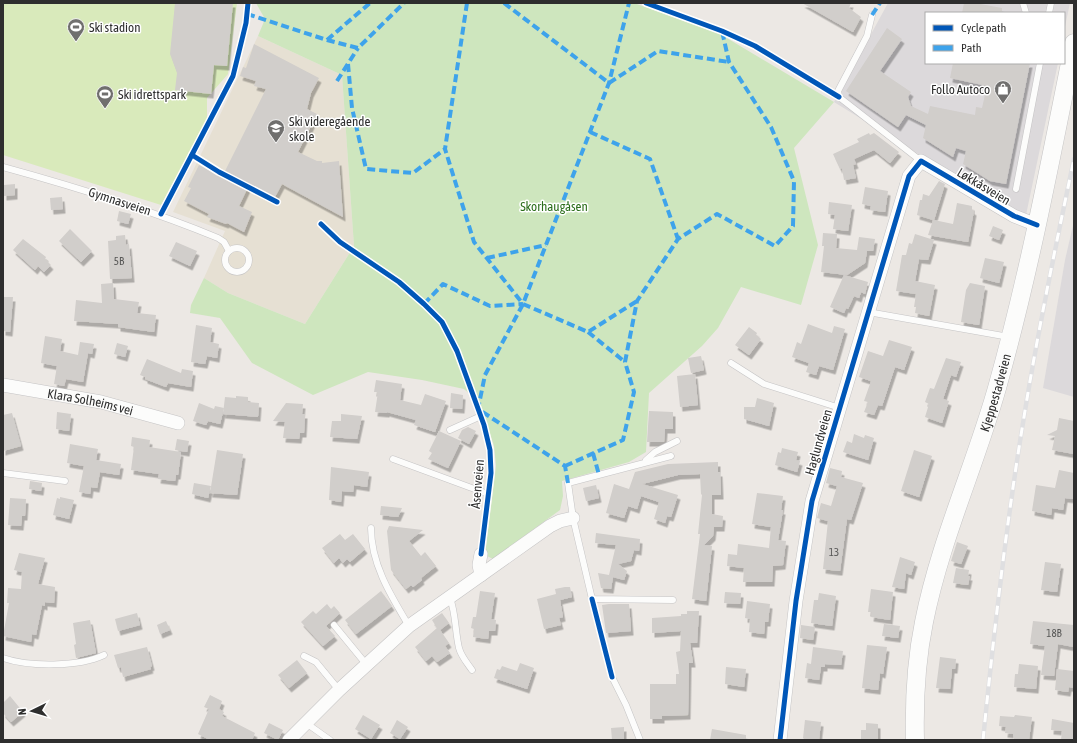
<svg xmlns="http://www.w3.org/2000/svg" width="1077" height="743" viewBox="0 0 1077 743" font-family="'Asap Condensed',sans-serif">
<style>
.industrial{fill:#dcd9db}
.education{fill:#e6e0d3}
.green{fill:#cee6be}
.pitch{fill:#d9eabb}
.building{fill:#d1cecb;filter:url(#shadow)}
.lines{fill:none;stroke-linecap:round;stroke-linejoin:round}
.lane-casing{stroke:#c5c4c5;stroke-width:7}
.street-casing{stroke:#c5c4c5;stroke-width:14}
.secondary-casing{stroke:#c5c4c5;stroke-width:19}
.lane{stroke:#fcfcfb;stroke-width:6}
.street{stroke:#fcfcfb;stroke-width:13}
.secondary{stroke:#fcfcfb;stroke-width:18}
.rail-casing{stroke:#dfdfe1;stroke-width:4.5}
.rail{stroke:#fff;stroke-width:3;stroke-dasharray:9;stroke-linecap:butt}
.quiet{stroke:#3ea3eb;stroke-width:4;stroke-dasharray:8 4;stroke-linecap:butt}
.cycleway-casing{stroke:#fff;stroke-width:8}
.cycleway{stroke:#0057b8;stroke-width:5}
.labels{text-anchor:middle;stroke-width:3;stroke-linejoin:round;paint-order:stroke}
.number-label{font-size:11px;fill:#585857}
.poi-label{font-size:13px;fill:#2e2e2e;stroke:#fff;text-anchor:start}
.street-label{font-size:13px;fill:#2e2e2e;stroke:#fff}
.park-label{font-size:13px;fill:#2c6e1b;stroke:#fff}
</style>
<defs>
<filter id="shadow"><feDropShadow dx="2.5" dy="4.5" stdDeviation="0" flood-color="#0004"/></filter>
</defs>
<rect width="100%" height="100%" fill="#ece8e4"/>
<g class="industrial">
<polygon points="888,3 1070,3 1064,31 1064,13 926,13 926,63 1058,63 1026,215 920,155 834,102"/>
<polygon points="1074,221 1074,397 1043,388 1065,260"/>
</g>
<polygon class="education" points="258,36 342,75 354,246 305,324 228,293 204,278 225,231 173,212"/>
<polygon class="green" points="256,3 634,3 720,34 834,102 794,148 818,245 801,305 741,287 718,328 702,346 649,393 646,452 629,462 562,481 563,496 560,510 493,559 485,555 496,466 494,446 480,403 464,389 422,380 368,372 313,395 252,363 220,318 190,313 191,305 204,278 228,293 305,324 354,246 342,75 258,36 265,19"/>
<polygon class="pitch" points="3,3 237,3 228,74 207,98 207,119 161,205 3,155"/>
<g class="building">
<polygon points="175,3 233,3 227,66 214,65 211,94 175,90 177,73 170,54"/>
<polygon points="802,3 851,3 849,8 861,17 853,32"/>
<polygon points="964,3 975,3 1002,8 1002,13 962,13"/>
<polygon points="887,28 902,39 880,71 911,92 908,97 911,106 928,114 930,106 975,115 976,107 982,108 987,86 950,78 953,63 1030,63 1006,184 990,181 963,164 966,151 956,148 953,157 923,138 926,125 906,115 898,127 846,91"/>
<polygon points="254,44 319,78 311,93 307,109 317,114 298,152 317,161 322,161 322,163 339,161 343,217 282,184 275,197 249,185 239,206 252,212 244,232 227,223 226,224 207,217 209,214 184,201 191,188 188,187 199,165 222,177 266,89 254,86 256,81 240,76 243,67 246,68"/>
<polygon points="869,133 870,135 874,133 899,152 890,163 874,150 854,159 856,164 853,165 856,178 844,180 842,168 840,169 833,154 859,142 857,139"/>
<polygon points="939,181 945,184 934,220 953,224 957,203 972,206 972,210 974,211 968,242 928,235 933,220 917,215 920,200 922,200 923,194 929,196"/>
<polygon points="15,184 15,195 4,196 4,185"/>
<polygon points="865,187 888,191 885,212 870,210 871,206 862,204"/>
<polygon points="62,197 63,209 51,210 50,198"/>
<polygon points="829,202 852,205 848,231 833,229 835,215 828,214"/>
<polygon points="119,211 131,214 128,224 117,221"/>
<polygon points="993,226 1003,230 999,240 989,236"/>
<polygon points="70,229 92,251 81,262 59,241"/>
<polygon points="823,233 837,234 836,248 857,250 859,237 875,239 873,251 867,251 865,263 847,275 821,272 824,246 822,246"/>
<polygon points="915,234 934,240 928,260 919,259 915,281 935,285 929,316 915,313 916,307 914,307 916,294 896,291 902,255 906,255 909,243 912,244"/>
<polygon points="125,235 126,245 129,244 132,278 110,279 108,241 116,240 116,236"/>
<polygon points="23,239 46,257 45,259 51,265 44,272 38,266 35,270 13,250"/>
<polygon points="176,242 197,251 190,266 169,256"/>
<polygon points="985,258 1004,262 999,283 980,278"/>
<polygon points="844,275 868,282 865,294 861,292 859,298 854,296 848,309 846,308 844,313 830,307"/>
<polygon points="113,283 114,299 139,302 137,313 156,315 154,332 118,327 118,324 74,321 76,300 102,303 101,284"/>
<polygon points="970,283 985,286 979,325 961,322 966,290"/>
<polygon points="3,297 13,297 10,332 3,331"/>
<polygon points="808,324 832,333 834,326 845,329 833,370 819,366 816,375 806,372 809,363 792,357 797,342 801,344"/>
<polygon points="196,325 212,328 210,342 219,344 217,358 207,356 205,364 191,362"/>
<polygon points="749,327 757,333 756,335 761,339 749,355 735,345"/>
<polygon points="45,336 62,339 60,351 78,355 80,342 94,344 92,354 88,353 83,382 66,379 64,386 54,384 57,366 41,363"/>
<polygon points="889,340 912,347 904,370 895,367 882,406 878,405 874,415 864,412 868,402 864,401 871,381 859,377 868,351 883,356"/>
<polygon points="117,343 128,346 125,357 114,354"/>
<polygon points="701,356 704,370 691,373 688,358"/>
<polygon points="946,358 961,362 956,377 951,375 943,399 949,401 942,423 925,417 929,404 925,402 930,388 934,389"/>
<polygon points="147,359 181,373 182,369 193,371 191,387 168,383 166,387 145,379 145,377 140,375"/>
<polygon points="695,374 698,405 680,407 677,376"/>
<polygon points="376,380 402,384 400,400 421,405 425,394 446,401 435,432 414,425 416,420 387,412 387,413 375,412 378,392 374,392"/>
<polygon points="451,393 463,395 462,409 450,408"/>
<polygon points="236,396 248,397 248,402 259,403 258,417 223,414 225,397 236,398"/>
<polygon points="757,398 774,403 769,426 744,419 744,407 755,407"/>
<polygon points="199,403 214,409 215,406 224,408 220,424 208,421 206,425 193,421"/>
<polygon points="286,403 303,404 302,414 305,414 304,433 300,433 299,439 283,438 285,422 273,421"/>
<polygon points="649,411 673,412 673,429 665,429 664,442 647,442"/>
<polygon points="57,412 71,414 69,431 56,429"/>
<polygon points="12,413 21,446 3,451 3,415"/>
<polygon points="341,414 362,416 357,439 330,437 332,421 341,421"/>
<polygon points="1059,418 1074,421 1074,454 1052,450 1055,436 1047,435 1057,430"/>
<polygon points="468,427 476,431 469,444 458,438 462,430"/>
<polygon points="439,431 461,441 448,468 428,459 432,453 429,451"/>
<polygon points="854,434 864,438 865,435 874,438 868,460 843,452 847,441 852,443"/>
<polygon points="132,437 150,440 149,447 181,452 178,475 176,475 175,481 158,479 159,474 131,470 134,447 131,446"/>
<polygon points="177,439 189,441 187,452 175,450"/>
<polygon points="70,444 98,449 96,460 121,464 119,475 100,472 97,488 91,487 90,494 79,492 84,466 67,463"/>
<polygon points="782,448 798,452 796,460 800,461 797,472 775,465 778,452 781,453"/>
<polygon points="217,450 243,454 237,495 210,493"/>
<polygon points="914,450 932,456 919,497 901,491"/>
<polygon points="718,462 718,472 720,472 721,495 712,495 712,514 723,516 722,527 714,527 713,536 704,545 712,546 706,601 692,599 700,534 698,534 702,495 701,494 700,474 678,475 642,484 678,495 671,517 667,516 665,523 654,519 659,502 641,496 637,509 628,506 624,518 606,513 614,484 629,489 635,472 668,464"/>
<polygon points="331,467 369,472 367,487 354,485 353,492 342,491 341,502 329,500"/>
<polygon points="830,468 842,471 841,477 863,483 851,520 847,519 840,571 838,571 823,569 828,521 817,518 821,503 831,506 837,486 826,483"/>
<polygon points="1059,470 1074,473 1074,499 1065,498 1063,510 1052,508 1051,515 1032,511 1036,485 1055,488"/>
<polygon points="30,481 42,483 41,491 29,489"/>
<polygon points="194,483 211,486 208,498 192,494"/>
<polygon points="596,485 599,498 586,501 583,488"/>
<polygon points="757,493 783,496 781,510 783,510 778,540 786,541 783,565 773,566 772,582 743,582 744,568 727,566 728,554 737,555 738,544 769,548 771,527 752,524"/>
<polygon points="60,497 74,500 69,519 53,515 57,498 60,499"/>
<polygon points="10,498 26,499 25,516 22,516 21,526 8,525"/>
<polygon points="381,506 402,508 398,517 380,515"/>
<polygon points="389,526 423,530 409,541 421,556 425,552 436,566 421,578 422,580 413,587 411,585 406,589 391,570 387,531"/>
<polygon points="596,533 640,539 639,551 634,550 631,561 618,564 627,571 624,580 613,577 611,589 601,588 598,573 609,575 616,545 595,543"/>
<polygon points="340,534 345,540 353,534 365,549 350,562 347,559 343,563 339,558 334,563 322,548"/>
<polygon points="957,542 968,546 961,564 951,561"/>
<polygon points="19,553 45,558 38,584 55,587 54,603 45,602 45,606 42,605 36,635 32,634 31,642 3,636 9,603 7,603 8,588 21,589 22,572 14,570"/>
<polygon points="900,557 915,562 911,575 906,573 904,589 892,587"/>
<polygon points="1045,562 1061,564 1057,592 1041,590"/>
<polygon points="956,568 969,570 968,576 970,576 968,585 953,583"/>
<polygon points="565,587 570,587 572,597 560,600 563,617 559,618 561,625 544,629 537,599 556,594 555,589"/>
<polygon points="871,589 893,592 890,620 871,617 872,612 868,612"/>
<polygon points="381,591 392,606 356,634 345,620"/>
<polygon points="480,591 495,593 491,619 496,620 495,631 489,631 488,639 473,637 474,629 471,628 473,617 476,617"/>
<polygon points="725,592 741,593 740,604 724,603"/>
<polygon points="819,593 836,596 832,626 811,623 814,600 818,600"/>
<polygon points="747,601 770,604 768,622 765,622 764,634 749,632 750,619 745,618"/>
<polygon points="327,604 331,609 334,606 340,613 326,626 335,636 323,646 301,622 313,611 316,614"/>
<polygon points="609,604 629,604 631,631 606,633 602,605"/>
<polygon points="687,611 699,611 697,643 690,643 693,663 689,663 688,715 662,716 662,719 650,719 650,684 676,684 676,674 679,674 676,652 680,651 681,631 652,633 652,618 681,616 681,614 687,614"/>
<polygon points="137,613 140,625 118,631 115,619"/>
<polygon points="442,613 449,623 440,630 449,643 445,646 450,653 437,662 432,656 426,661 415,647 437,628 432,620"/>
<polygon points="90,620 96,653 76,658 74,645 76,644 73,623"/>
<polygon points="166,621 170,630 160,634 157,625"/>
<polygon points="1033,621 1074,625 1074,647 1058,644 1054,676 1041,675 1045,646 1030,644"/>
<polygon points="884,624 900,626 898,638 882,636"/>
<polygon points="801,625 815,627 813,640 800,638"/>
<polygon points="867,645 887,647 883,674 880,673 878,690 862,688"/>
<polygon points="147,647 152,666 150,667 151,669 123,677 121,667 118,668 114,655"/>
<polygon points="813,647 843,651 841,665 825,664 825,667 821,667 819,680 805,678 807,663 811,664"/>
<polygon points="940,657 956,659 955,669 952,669 950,689 936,688"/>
<polygon points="297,660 307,673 289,688 278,675"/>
<polygon points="520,663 534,668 527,689 494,678 497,669 500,670 502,666 517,671"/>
<polygon points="1019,664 1038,666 1036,689 1014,687 1015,674 1018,674"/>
<polygon points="726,667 746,669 744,687 725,684"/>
<polygon points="1057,669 1074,671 1074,688 1069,687 1068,692 1055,690"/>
<polygon points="210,695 222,701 219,709 224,712 222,716 255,733 252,740 210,740 198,734 209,709 204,707"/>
<polygon points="10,696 23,712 11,722 3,713 3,703"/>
<polygon points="363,715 380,725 371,739 355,729"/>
<polygon points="1015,715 1032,717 1029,740 1014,740 1013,734 1005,733 1006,727 999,726 1000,716 1014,717"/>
<polygon points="1052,719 1074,723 1074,740 1061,740 1062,731 1051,730"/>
<polygon points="397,720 408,727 400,739 390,733"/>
<polygon points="805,720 821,722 819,740 805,740 803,738"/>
<polygon points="269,723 283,730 278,740 264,733"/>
<polygon points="866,723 878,724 878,740 861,740 861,730 866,730"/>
<polygon points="624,727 624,740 612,740 611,728"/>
<polygon points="712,729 746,735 746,740 710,740"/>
</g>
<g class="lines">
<g class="lane-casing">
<g id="lane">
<polyline points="1023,3 1026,13"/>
<polyline points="1049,13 1051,3"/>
<polyline points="872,15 867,36 838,91 839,97 921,161"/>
<path d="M3,167C76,187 148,209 218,238L224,242L229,251"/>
<polyline points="1016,189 1040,63"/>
<circle cx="237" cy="260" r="12"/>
<polyline points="868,312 1009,337"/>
<polyline points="731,363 764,384 840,408"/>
<polyline points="450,430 481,416"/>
<polyline points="671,456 568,483 573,518 592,599 673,600"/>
<polyline points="393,459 488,494"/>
<polyline points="646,460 655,452 677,441"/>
<polyline points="3,473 65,481"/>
<path d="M371,528C371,564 391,596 409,626"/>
<path d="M450,598C456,614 455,631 459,648C461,656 467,663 472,670"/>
<polyline points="334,625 366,664"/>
<polyline points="304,656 316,662 339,690"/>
<path d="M3,658C29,667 79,667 104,655"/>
<polyline points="612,677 626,705 640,740"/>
<polyline points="306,723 330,740"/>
</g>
</g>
<g class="street-casing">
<g id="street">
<path id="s1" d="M3,385L101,402L178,423"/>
<polyline points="481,554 479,565 481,575"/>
<polyline points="289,740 339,690 409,626 550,526 560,521 573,518"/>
<polyline points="780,740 796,601 812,501 909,176 921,161 1014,216 1037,225"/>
</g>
</g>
<g class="secondary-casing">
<g id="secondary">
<path id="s2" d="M915,740C914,700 916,661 924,622C940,541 975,466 997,388C1029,274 1051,158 1074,43"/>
</g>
</g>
<use href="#lane" class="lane"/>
<use href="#street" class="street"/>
<use href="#secondary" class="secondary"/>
<g class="rail-casing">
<path id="rail" d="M983,740C994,632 1006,524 1024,417C1038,330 1056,244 1074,159"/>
</g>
<use href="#rail" class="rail"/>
<g class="quiet">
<polyline points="467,3 445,149 474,242 523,304 588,332 637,301"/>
<polyline points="504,3 609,83 658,51 729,62"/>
<polyline points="247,14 327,40 358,48 404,3"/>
<polyline points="872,15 880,3"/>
<polyline points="327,40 370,3"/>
<polyline points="348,64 352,108 366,169 413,173 445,149"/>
<polyline points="337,81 358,48"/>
<polyline points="590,132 650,159 678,239"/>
<polyline points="487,258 546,245"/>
<polyline points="424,304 443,284 490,306 523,304"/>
<polyline points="588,332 625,362"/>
<polyline points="593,453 599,475"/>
<polyline points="565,466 623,440 634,392 625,362 637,301 678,239 717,214 775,246 793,226 794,181 771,127 729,62 722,31"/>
<polyline points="568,483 565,466 478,409 485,375 523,304 609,83 629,3"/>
</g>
<g class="cycleway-casing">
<g id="cycleway">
<polyline points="646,3 722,31 755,46 839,97"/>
<polyline points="192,155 219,172 277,202"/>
<polyline points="161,214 233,76 246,23 248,3"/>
<polyline points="321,224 340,242 399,282 424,304 442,322 457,351 484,425 490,450 491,473 481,554"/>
<polyline points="592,599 612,677"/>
<polyline points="780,740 796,601 812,501 909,176 921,161 1014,216 1037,225"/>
</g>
</g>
<use href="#cycleway" class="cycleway"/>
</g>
<defs>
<g id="stadium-pin" transform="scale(0.9)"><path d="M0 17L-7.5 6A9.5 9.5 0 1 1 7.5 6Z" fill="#706f6e" stroke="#fff"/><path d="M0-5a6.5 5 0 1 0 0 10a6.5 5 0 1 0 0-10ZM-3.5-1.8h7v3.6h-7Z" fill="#fff"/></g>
<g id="shop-pin" transform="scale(0.9)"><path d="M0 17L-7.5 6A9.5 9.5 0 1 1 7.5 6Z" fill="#706f6e" stroke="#fff"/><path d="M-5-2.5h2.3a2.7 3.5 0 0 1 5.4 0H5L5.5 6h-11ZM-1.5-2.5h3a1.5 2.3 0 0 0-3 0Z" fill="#fff"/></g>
<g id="school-pin" transform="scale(0.9)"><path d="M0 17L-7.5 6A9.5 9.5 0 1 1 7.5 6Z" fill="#706f6e" stroke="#fff"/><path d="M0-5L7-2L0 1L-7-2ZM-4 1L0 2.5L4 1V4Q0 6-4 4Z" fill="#fff"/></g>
</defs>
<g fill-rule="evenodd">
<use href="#stadium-pin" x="76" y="27"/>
<use href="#shop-pin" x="1003" y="89"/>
<use href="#stadium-pin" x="105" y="94"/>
<use href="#school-pin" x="276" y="128"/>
</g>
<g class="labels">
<g class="number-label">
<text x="119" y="265">5B</text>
<text x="834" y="556">13</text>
<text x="1054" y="637">18B</text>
</g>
<g class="poi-label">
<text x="89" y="32">Ski stadion</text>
<text x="990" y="94" text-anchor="end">Follo Autoco</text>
<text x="118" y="99">Ski idrettspark</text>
<text x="289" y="126">Ski videregående<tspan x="289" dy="15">skole</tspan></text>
</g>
<g class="street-label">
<text transform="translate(984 186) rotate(31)" y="5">Løkkåsveien</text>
<text transform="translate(120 201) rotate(18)" y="5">Gymnasveien</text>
<text dy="5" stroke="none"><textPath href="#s2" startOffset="359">Kjeppestadveien</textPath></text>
<text dy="5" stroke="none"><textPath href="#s1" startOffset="89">Klara Solheims vei</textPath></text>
<text transform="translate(818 442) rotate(-74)" y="5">Haglundveien</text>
<text transform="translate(477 484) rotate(-85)" y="5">Åsenveien</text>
</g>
<g class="park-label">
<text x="554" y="211">Skorhaugåsen</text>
</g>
</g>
<rect width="1077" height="743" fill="none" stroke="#2e2e2e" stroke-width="8"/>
<rect x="925" y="12" width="140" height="52" fill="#ffffff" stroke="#ababab"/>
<rect x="933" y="25" width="20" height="6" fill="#0057b8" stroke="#ababab"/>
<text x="961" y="32" font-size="12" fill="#2e2e2e">Cycle path</text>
<rect x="933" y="45" width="20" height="6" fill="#3ea3eb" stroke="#ababab"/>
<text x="961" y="52" font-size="12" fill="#2e2e2e">Path</text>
<g transform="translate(32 711) rotate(265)" stroke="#ffffff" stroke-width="3" paint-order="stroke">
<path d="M0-3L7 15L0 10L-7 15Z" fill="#2e2e2e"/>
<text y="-6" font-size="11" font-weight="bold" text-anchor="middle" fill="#2e2e2e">N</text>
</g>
</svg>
